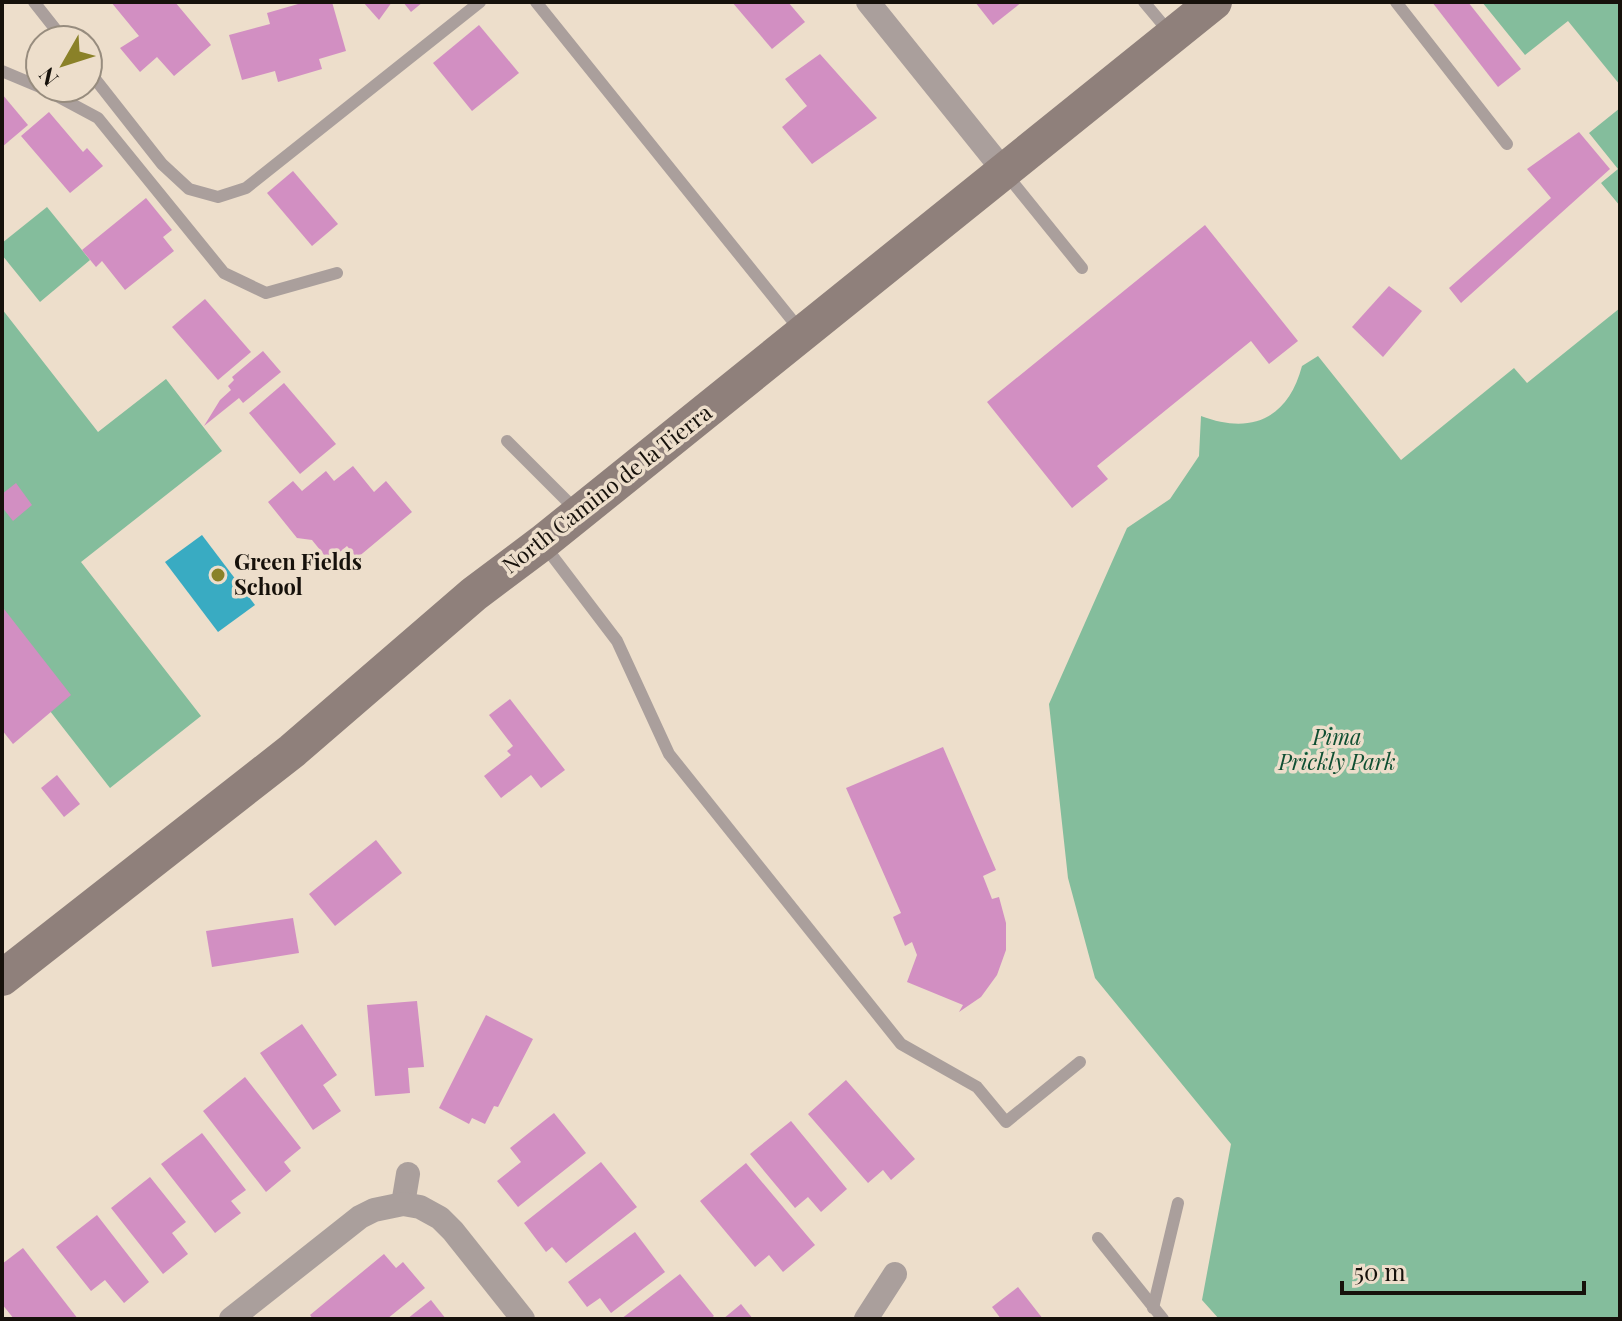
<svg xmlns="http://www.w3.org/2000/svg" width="1622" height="1321" viewBox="0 0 1622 1321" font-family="'Playfair Display',serif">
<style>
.green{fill:#84bd9c}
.water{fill:#39abc2}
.building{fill:#d28fc2}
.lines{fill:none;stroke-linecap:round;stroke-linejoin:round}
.lane{stroke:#aa9f9c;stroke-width:12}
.street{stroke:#aa9f9c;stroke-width:24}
.secondary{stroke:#8f807b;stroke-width:36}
.poi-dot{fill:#8a8128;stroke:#eddecb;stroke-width:3}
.labels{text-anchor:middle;stroke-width:7;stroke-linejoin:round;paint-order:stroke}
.street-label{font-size:22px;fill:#16110b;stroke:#eddecb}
.poi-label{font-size:22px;font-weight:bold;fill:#16110b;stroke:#eddecb;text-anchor:start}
.park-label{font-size:22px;font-style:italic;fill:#0f4f32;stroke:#eddecb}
</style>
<rect width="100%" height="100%" fill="#eddecb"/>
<g class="green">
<polygon points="1482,2 1620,2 1620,85 1568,21 1525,55"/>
<polygon points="1620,108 1620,206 1601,183 1618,169 1589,133"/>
<polygon points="47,207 90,260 40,302 2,255 2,243"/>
<path d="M1620,308V1319H1219L1202,1300L1231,1144L1095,978L1068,878L1049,704L1127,528L1170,499L1199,456L1201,416C1251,435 1288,419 1302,366L1318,356L1401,460L1514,368L1527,383Z"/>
<polygon points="2,309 98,432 166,379 222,451 81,562 201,716 110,788 50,711 2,611"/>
</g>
<polygon class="water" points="202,535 255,605 218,632 165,562"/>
<g class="building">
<polygon points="111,2 175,2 211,45 174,76 157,57 140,72 120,48 139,36"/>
<polygon points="305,2 332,2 346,51 319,59 322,69 278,82 275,71 242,80 229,35 270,24 267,13"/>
<polygon points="363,2 392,2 379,20"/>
<polygon points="403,2 423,2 411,12"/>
<polygon points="732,2 788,2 805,22 772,49"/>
<polygon points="975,2 1022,2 993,25"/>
<polygon points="1432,2 1468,2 1521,69 1498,87"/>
<polygon points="479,25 519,73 472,111 433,63"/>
<polygon points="820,54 877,118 812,164 782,127 807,106 785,79"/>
<polygon points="2,94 28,125 2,147"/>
<polygon points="49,112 83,152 87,148 103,166 70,193 21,136"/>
<polygon points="1579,132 1610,169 1461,303 1449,288 1551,198 1527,169"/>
<polygon points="293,171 338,224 312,246 267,193"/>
<polygon points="146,198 172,230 163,237 174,251 125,290 102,261 96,267 82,250"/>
<polygon points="1205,225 1298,341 1269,364 1251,341 1097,466 1108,479 1072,508 987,402"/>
<polygon points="1389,286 1422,311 1383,357 1352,327"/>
<polygon points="205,299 251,352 218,380 172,327"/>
<polygon points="263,351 281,372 243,403 239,398 204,426 220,400 231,390 228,386 234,380 232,377"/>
<polygon points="284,383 336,444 300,474 249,413"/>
<polygon points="353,466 374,492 386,481 412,512 357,558 347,546 329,561 312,540 297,538 268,502 293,481 302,491 326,471 334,481"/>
<polygon points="16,483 32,505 13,521 2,507 2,494"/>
<polygon points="4,609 71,695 13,744 2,730 2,611"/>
<polygon points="510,699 565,770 541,788 531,775 501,798 484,776 511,755 507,751 513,746 489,715"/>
<polygon points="943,747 996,870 983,876 992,899 999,897 1006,923 1006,950 997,975 981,997 959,1012 963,1005 907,982 917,955 912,942 905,946 893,917 901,913 846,788"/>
<polygon points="57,775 80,804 64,817 41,788"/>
<polygon points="376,840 402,873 335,926 309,894"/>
<polygon points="293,918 299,953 212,967 206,931"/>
<polygon points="417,1001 424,1067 408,1068 410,1093 375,1096 367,1005"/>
<polygon points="486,1015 533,1039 498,1107 494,1106 485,1124 472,1118 469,1124 439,1108"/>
<polygon points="302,1024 337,1075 323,1085 341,1111 313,1130 260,1053"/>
<polygon points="245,1077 301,1148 284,1162 291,1171 266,1192 203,1111"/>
<polygon points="846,1080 915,1159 891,1180 883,1170 868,1183 808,1114"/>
<polygon points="554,1113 586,1153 518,1207 497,1181 521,1162 510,1148"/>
<polygon points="791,1121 847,1189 821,1212 808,1197 795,1208 750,1154"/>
<polygon points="202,1133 246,1190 231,1201 241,1213 215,1233 161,1164"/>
<polygon points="601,1162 637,1207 566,1263 552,1247 546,1252 524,1223"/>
<polygon points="746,1163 815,1245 783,1272 769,1255 755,1267 700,1201"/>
<polygon points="150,1177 186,1222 172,1233 188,1254 163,1274 111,1208"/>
<polygon points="97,1215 149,1282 124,1303 105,1280 91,1291 56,1247"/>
<polygon points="635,1232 665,1272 611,1313 600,1298 587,1307 568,1282"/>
<polygon points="23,1248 78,1319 14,1319 2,1304 2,1264"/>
<polygon points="384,1254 396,1268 403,1262 425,1288 387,1319 313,1319 310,1315"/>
<polygon points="680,1274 714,1316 710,1319 621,1319"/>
<polygon points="1018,1287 1043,1319 1001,1319 992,1307"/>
<polygon points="431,1300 446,1319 407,1319"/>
<polygon points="741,1304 753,1319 723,1319"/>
</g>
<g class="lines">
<g class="lane">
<polyline points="34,2 64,40"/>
<polyline points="536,2 800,330"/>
<polyline points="1144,2 1170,33"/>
<polyline points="1396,2 1507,144"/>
<polyline points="88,70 162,164 189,189 218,197 246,188 480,2"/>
<polyline points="2,71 40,87"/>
<polyline points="42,88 98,118 224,273 266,293 337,273"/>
<polyline points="1006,174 1082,268"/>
<polyline points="507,441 576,510"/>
<polyline points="544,545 617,641 669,754 901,1044 977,1087 1006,1122 1080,1062"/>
<polyline points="1098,1238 1163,1319"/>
<polyline points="1153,1308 1178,1203"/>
</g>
<g class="street">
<polyline points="868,2 1004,171"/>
<polyline points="403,1204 408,1174"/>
<polyline points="231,1319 360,1217 374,1210 403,1204 420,1207 440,1218 453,1231 523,1319"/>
<polyline points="866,1319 895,1274"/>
</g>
<polyline class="secondary" points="2,978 292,751 474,594 542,543 1214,2"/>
</g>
<circle class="poi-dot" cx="218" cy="575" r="8"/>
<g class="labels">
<g class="street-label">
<text transform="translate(607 489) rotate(-38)" y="8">North Camino de la Tierra</text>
</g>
<g class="poi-label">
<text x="234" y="570">Green Fields<tspan x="234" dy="25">School</tspan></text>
</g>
<g class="park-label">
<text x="1337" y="745">Pima<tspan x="1337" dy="25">Prickly Park</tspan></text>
</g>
</g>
<rect width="1622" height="1321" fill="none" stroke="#16110b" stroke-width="8"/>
<g transform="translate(64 64) rotate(231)"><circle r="38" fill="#eddecb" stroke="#978c7e" stroke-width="2"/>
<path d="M0-6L14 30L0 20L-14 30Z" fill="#8a8128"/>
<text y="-12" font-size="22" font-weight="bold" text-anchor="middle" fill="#16110b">N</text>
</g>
<path d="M1342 1281v12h242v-12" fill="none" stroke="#16110b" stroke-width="4"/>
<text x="1354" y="1281" font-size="24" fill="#16110b" stroke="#eddecb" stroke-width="6" paint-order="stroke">50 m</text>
</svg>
